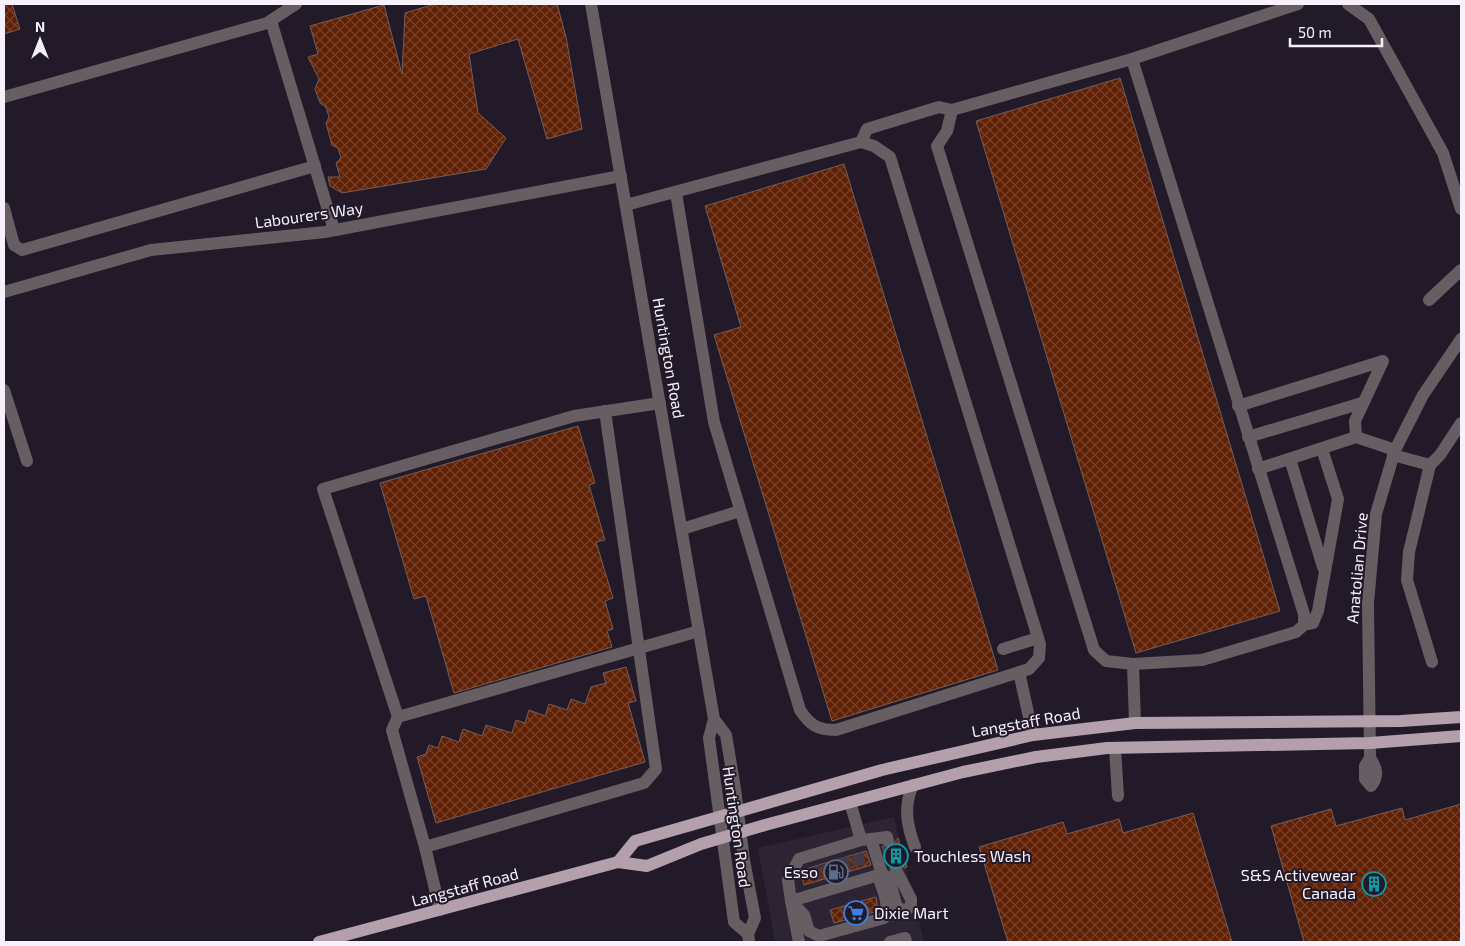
<svg xmlns="http://www.w3.org/2000/svg" width="1465" height="946" viewBox="0 0 1465 946" font-family="'Exo 2',sans-serif">
<style>
.commercial{fill:#2d2433}
.building{fill:url(#building-cross-hatch);stroke:#765e56}
.lines{fill:none;stroke-linecap:round;stroke-linejoin:round}
.minor-tunnel{stroke:#423949;stroke-width:12;stroke-dasharray:12 6;stroke-linecap:butt}
.minor{stroke:#675e64;stroke-width:12}
.major{stroke:#b3a0ac;stroke-width:12}
.labels{text-anchor:middle;stroke-width:4;stroke-linejoin:round;paint-order:stroke}
.street-label{font-size:16px;fill:#f7f1fc;stroke:#221929}
.poi-label{font-size:16px;fill:#f7f1fc;stroke:#221929;text-anchor:start}
</style>
<defs>
<pattern id="building-cross-hatch" width="8" height="8" patternUnits="userSpaceOnUse" patternTransform="scale(1.25)"><rect width="8" height="8" fill="#5f2004"/><path d="M0 0l8 8M0 8l8-8" fill="none" stroke="#77412a"/></pattern>
</defs>
<rect width="100%" height="100%" fill="#221929"/>
<polygon class="commercial" points="894,817 924,942 775,942 758,848"/>
<g class="building">
<polygon points="4,4 12,4 20,29 4,34"/>
<polygon points="435,4 557,4 566,37 582,129 547,139 518,39 469,54 478,113 506,138 486,169 342,193 330,186 328,177 340,177 336,163 341,158 338,148 332,145 326,123 329,117 326,107 320,103 315,89 319,79 308,57 318,54 310,26 384,5 402,74 405,13"/>
<polygon points="1120,78 1280,611 1136,653 976,121"/>
<polygon points="844,164 998,670 832,721 714,335 741,327 705,206"/>
<polygon points="578,426 595,483 589,485 605,540 596,542 613,598 605,601 613,629 607,631 612,647 454,693 426,596 414,599 380,483"/>
<polygon points="626,667 636,701 628,703 645,762 436,823 417,757 426,754 429,745 438,748 442,736 459,742 463,729 482,736 486,725 512,733 516,720 525,723 529,710 545,716 549,704 567,710 571,699 585,704 591,687 606,683 603,673"/>
<polygon points="1461,804 1461,942 1304,942 1271,826 1331,809 1336,826 1402,808 1405,820"/>
<polygon points="1193,813 1232,942 1008,942 979,847 1063,822 1067,834 1119,819 1123,833"/>
<polygon points="898,838 907,867 904,868 897,862 889,866 882,846 890,849"/>
<polygon points="866,851 871,865 804,885 801,873 802,870"/>
<polygon points="876,897 878,911 834,923 830,910"/>
</g>
<g class="lines">
<g class="minor-tunnel">
<polyline points="888,841 896,870"/>
<polyline points="857,854 861,868"/>
<polyline points="842,858 846,872"/>
<polyline points="827,863 831,877"/>
<polyline points="813,867 817,881"/>
</g>
<g class="minor">
<polyline points="591,4 714,719 709,738 734,922 748,934"/>
<polyline points="1348,4 1369,19 1443,153 1461,209"/>
<polyline points="271,21 334,230"/>
<polyline points="1132,59 1298,4"/>
<polyline points="4,97 267,23 296,4"/>
<polyline points="952,110 947,131 937,146 1094,650 1106,661 1133,664"/>
<path d="M676,193L714,422L800,710C810,725 817,730 836,730L1029,669L1039,658L1040,644L890,157L874,146L861,142"/>
<polyline points="626,205 861,142 867,129 939,107 952,110 1132,59 1304,614 1304,625 1296,632 1202,660 1133,664 1135,723"/>
<polyline points="4,208 14,245 22,250 315,166"/>
<polyline points="4,292 151,250 325,232 621,176"/>
<polyline points="1429,300 1461,270"/>
<polyline points="4,390 27,461"/>
<polyline points="1238,406 1383,361 1355,421 1356,437"/>
<polyline points="1248,437 1362,403"/>
<polyline points="1393,455 1430,465 1440,455 1461,423"/>
<polyline points="1290,459 1323,567"/>
<polyline points="1430,465 1409,552 1407,580 1432,662"/>
<polyline points="1258,469 1356,437 1395,450"/>
<polyline points="682,529 740,511"/>
<polyline points="1304,625 1313,623 1318,611 1338,499 1322,449"/>
<polyline points="1003,649 1038,638"/>
<polyline points="1019,672 1033,735"/>
<polyline points="398,717 323,489 574,416 660,403"/>
<polyline points="714,719 726,735 735,789 744,860 755,918 748,934 749,941"/>
<polyline points="1115,748 1118,796"/>
<path d="M1370,758L1365,766V779L1371,786C1379,776 1377,768 1370,758L1368,603L1376,514L1395,450L1423,395L1461,339"/>
<path d="M913,785C903,806 907,826 915,847"/>
<polyline points="850,802 861,840 799,859 788,880 791,901 882,874 871,839 861,840"/>
<polyline points="871,839 887,837 888,841"/>
<polyline points="425,847 644,783 656,769 605,411"/>
<polyline points="882,874 889,878 897,908 905,910 911,907 911,899 896,870"/>
<path d="M791,901L804,915L809,931L819,936L884,918C891,905 882,889 878,876"/>
<polyline points="791,901 799,942"/>
<polyline points="440,910 425,847 392,730 398,717 699,631"/>
<polyline points="890,942 905,938 906,942"/>
</g>
<g class="major">
<polyline points="618,862 635,841 882,770 1033,735 1135,723 1401,721 1461,717"/>
<polyline points="319,942 618,862 647,866 701,844 765,825 963,772 1036,757 1107,748 1370,743 1461,736"/>
</g>
</g>
<defs>
<g id="building-ring" transform="scale(1.25)"><circle r="9.5" fill="#221929" stroke="#0f9aa8" stroke-width="1.5"/><path d="M-4-6H4V6H1V3H-1V6H-4ZM-2.5-4.3h1.7v1.8h-1.7ZM.8-4.3h1.7v1.8H.8ZM-2.5-1h1.7V.8h-1.7ZM.8-1h1.7V.8H.8Z" fill="#0f9aa8"/></g>
<g id="fuel-ring" transform="scale(1.25)"><circle r="9.5" fill="#221929" stroke="#5c6f8a" stroke-width="1.5"/><path d="M-5.5-6h7V0h2V4h1.3V-2.5L3-4.5l.8-.8L6-3V5H2.5V1h-1V6h-7ZM-4.2-4.7v3.2H.2V-4.7Z" fill="#5c6f8a"/></g>
<g id="supermarket-ring" transform="scale(1.25)"><circle r="9.5" fill="#221929" stroke="#3f7fe0" stroke-width="1.5"/><path d="M-6-5.5h2.5l.6 2H6L4.5 2H-2.5L-4.4-4H-6ZM-1.5 3.2a1.3 1.3 0 1 0 .1 0ZM3 3.2a1.3 1.3 0 1 0 .1 0Z" fill="#3f7fe0"/></g>
</defs>
<g fill-rule="evenodd">
<use href="#building-ring" x="896" y="856"/>
<use href="#fuel-ring" x="836" y="872"/>
<use href="#building-ring" x="1374" y="884"/>
<use href="#supermarket-ring" x="856" y="913"/>
</g>
<g class="labels">
<g class="street-label">
<text transform="translate(309 215) rotate(-8)" y="6">Labourers Way</text>
<text transform="translate(669 358) rotate(80)" y="6">Huntington Road</text>
<text transform="translate(1357 568) rotate(-85)" y="6">Anatolian Drive</text>
<text transform="translate(1026 722) rotate(-10)" y="6">Langstaff Road</text>
<text transform="translate(737 827) rotate(82)" y="6">Huntington Road</text>
<text transform="translate(465 887) rotate(-15)" y="6">Langstaff Road</text>
</g>
<g class="poi-label">
<text x="914" y="862">Touchless Wash</text>
<text x="818" y="878" text-anchor="end">Esso</text>
<text x="1356" y="881" text-anchor="end">S&amp;S Activewear<tspan x="1356" dy="18">Canada</tspan></text>
<text x="874" y="919">Dixie Mart</text>
</g>
</g>
<rect width="1465" height="946" fill="none" stroke="#f7f1fc" stroke-width="10"/>
<g transform="translate(40 40)" stroke="#221929" stroke-width="4" paint-order="stroke">
<path d="M0-4L9 19L0 12L-9 19Z" fill="#f7f1fc"/>
<text y="-8" font-size="14" font-weight="bold" text-anchor="middle" fill="#f7f1fc">N</text>
</g>
<path d="M1290 38v8h92v-8" fill="none" stroke="#f7f1fc" stroke-width="2.5"/>
<text x="1298" y="38" font-size="15" fill="#f7f1fc" stroke="#221929" stroke-width="4" paint-order="stroke">50 m</text>
</svg>
